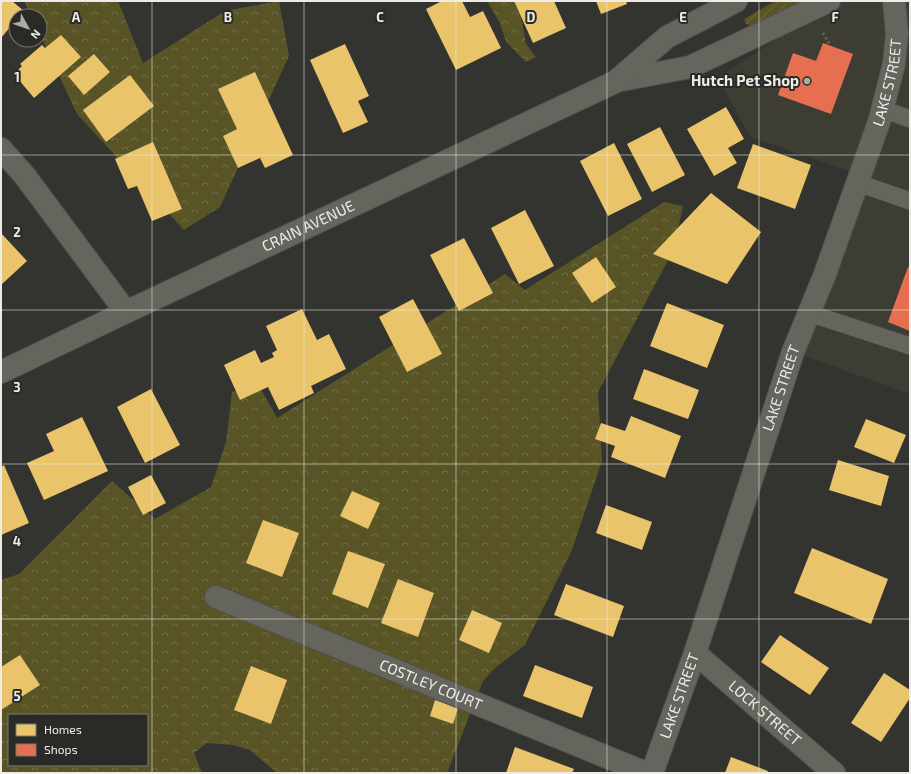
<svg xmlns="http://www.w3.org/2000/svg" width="911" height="774" viewBox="0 0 911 774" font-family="'Exo 2',sans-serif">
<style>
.built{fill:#3d3d34}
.forest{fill:url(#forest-crowns);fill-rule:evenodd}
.garden{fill:url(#garden-furrows)}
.homes{fill:#e9c46a}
.shops{fill:#e76f51}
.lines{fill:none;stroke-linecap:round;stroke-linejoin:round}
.service-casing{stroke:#50504f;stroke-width:18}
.minor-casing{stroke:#50504f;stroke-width:24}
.tertiary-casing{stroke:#50504f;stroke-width:24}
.path{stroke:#6d6d68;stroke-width:2.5;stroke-dasharray:2 3;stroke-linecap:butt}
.service{stroke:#65655d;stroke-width:17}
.minor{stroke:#65655d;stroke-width:22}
.tertiary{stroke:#65655d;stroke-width:22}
.grid{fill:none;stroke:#edecea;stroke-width:1;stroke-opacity:0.55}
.poi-dot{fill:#acaba9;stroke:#2a2a26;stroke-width:1.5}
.labels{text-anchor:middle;stroke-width:4;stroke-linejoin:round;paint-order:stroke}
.poi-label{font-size:15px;font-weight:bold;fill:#edecea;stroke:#2a2a26;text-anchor:end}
.street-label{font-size:15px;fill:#edecea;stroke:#2a2a26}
.grid-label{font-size:13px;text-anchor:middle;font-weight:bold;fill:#edecea;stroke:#2a2a26;stroke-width:4;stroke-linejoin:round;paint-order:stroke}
</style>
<defs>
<pattern id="forest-crowns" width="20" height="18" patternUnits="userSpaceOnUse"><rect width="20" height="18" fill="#585426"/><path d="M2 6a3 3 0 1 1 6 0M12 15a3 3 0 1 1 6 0" fill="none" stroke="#706d46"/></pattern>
<pattern id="garden-furrows" width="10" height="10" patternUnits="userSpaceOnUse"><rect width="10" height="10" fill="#585426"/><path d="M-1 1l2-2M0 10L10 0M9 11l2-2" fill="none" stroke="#706d46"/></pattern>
</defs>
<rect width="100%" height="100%" fill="#333330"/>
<polygon class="built" points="834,1 910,1 910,394 793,352 861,175 750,137 718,78"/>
<g class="forest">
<polygon points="24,1 118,1 143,63 225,11 279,1 289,56 220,207 184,230 77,114 40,35 40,16 31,16"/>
<polygon points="487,1 514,1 521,16 526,44 536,57 526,62 506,42 500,23"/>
<path d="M664,202L683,206L674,249L598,392L602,461L572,550L525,645L495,668L483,681L447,773H277L250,750L233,745L207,743L194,753L202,773H1V580L19,574L112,481L155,519L211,487L226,442L232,392L258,384L277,418L505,274L525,290ZM9,715H147V765H9Z"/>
</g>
<polygon class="garden" points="775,1 808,1 753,26 746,24 744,20 746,18"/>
<g class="homes">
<polygon points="1,1 12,1 24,11 20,16 16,16 16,20 1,38"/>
<polygon points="442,1 462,1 470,17 483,11 501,48 456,70 426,9"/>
<polygon points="514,1 554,1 566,28 533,43"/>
<polygon points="596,1 626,1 627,4 601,14"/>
<polygon points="61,35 81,57 34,98 14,74 22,66 20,64 42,45 45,48"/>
<polygon points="345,44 369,96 358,101 368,122 343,133 310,60"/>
<polygon points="94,54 110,72 84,95 68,76"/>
<polygon points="255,72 293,155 265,168 260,158 238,168 223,136 237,129 218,89"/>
<polygon points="130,75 154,106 106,142 83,110"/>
<polygon points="726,107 744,139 728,148 737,163 714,176 687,129"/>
<polygon points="660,127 685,175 652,192 627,144"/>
<polygon points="153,142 182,209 152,221 137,186 128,189 115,159"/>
<polygon points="614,143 642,199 608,216 580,161"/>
<polygon points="753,144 811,165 795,209 737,188"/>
<polygon points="711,193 761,232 727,284 653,254"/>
<polygon points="525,210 554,266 519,284 491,228"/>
<polygon points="1,233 27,261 1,285"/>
<polygon points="464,238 493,293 459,311 430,255"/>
<polygon points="596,257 616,287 592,303 572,273"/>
<polygon points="413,299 442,354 407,372 379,317"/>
<polygon points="667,303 724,325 707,368 650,346"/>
<polygon points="302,309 317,340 329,334 346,369 311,386 314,393 279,410 268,387 240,400 224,365 255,350 261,363 274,357 272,353 277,350 266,326"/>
<polygon points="644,369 699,390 688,419 633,399"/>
<polygon points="151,389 180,445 145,463 117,407"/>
<polygon points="631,416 681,436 665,478 611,457 615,446 595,439 601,423 625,431"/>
<polygon points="82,417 108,471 44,500 27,463 54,451 46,434"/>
<polygon points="866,419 906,435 894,463 854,447"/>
<polygon points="838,460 889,476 881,506 829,490"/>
<polygon points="4,465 29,523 1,535 1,467"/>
<polygon points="151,475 166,503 143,515 128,487"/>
<polygon points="352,491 380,503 368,529 340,516"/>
<polygon points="606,505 652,522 642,550 596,533"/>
<polygon points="263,520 299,533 282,577 246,563"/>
<polygon points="812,548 888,579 871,624 794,593"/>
<polygon points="348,551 385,564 368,608 332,594"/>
<polygon points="398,579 434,593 418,637 381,623"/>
<polygon points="566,584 624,606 613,637 554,615"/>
<polygon points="472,610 502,623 489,653 459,640"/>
<polygon points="780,635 829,668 810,695 761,662"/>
<polygon points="20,655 40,685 1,710 1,667"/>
<polygon points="535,665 593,687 582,718 523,696"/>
<polygon points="251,666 287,680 271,724 234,710"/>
<polygon points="884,673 910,690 910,698 881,742 851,723"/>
<polygon points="435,700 458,708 453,724 430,716"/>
<polygon points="515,747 574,769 572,773 506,773"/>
<polygon points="731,757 768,771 767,773 725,773"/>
</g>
<g class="shops">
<polygon points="823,43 853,54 831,114 778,95 793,53 816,61"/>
<polygon points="908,267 910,268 910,331 888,322"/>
</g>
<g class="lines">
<g class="service-casing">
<g id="service">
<polyline points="882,109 910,119"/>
<polyline points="858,183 910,201"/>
<polyline points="809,313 910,346"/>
</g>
</g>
<g class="minor-casing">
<g id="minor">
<polyline points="616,81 690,67 829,1"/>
<polyline points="1,149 25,176 126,312"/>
<path id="s1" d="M1,372L126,312L615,82L667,37L736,1"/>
<path id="s2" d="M216,597L646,773"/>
<path id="s3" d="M695,653L834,773"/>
</g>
</g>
<g class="tertiary-casing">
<g id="tertiary">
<path id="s4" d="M652,773L695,653L793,352L825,274L879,122L894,64L897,34L894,1"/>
</g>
</g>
<polyline class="path" points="823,33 830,45"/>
<use href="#service" class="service"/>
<use href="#minor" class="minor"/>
<use href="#tertiary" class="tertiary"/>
</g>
<path class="grid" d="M152,1V773M304,1V773M456,1V773M607,1V773M759,1V773M1,155H910M1,310H910M1,464H910M1,619H910"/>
<circle class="poi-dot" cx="807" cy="81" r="4"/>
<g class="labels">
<g class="poi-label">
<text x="799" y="86">Hutch Pet Shop</text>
</g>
<g class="street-label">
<text dy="5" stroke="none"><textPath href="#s4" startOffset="730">LAKE STREET</textPath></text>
<text dy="5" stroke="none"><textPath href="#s1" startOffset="340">CRAIN AVENUE</textPath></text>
<text dy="5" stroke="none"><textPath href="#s4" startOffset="406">LAKE STREET</textPath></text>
<text dy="5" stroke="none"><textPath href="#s2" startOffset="232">COSTLEY COURT</textPath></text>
<text dy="5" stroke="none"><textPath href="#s4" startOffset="82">LAKE STREET</textPath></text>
<text dy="5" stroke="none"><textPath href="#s3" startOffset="92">LOCK STREET</textPath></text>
</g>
</g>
<g class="grid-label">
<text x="76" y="22">A</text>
<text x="228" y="22">B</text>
<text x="380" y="22">C</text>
<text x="531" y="22">D</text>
<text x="683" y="22">E</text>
<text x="835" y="22">F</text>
<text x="17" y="82">1</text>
<text x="17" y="237">2</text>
<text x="17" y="392">3</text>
<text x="17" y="546">4</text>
<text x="17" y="701">5</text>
</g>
<rect width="911" height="774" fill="none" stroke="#edecea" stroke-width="4"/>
<rect x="8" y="714" width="140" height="52" fill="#2a2a26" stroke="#787874"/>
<rect x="16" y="724" width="20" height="12" fill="#e9c46a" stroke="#787874"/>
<text x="44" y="734" font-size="12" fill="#edecea">Homes</text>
<rect x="16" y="744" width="20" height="12" fill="#e76f51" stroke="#787874"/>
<text x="44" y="754" font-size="12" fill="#edecea">Shops</text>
<g transform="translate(28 28) rotate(130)"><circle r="19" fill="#2a2a26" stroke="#787874"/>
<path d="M0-3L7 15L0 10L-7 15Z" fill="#acaba9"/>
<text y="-6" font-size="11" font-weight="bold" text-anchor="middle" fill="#edecea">N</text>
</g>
</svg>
